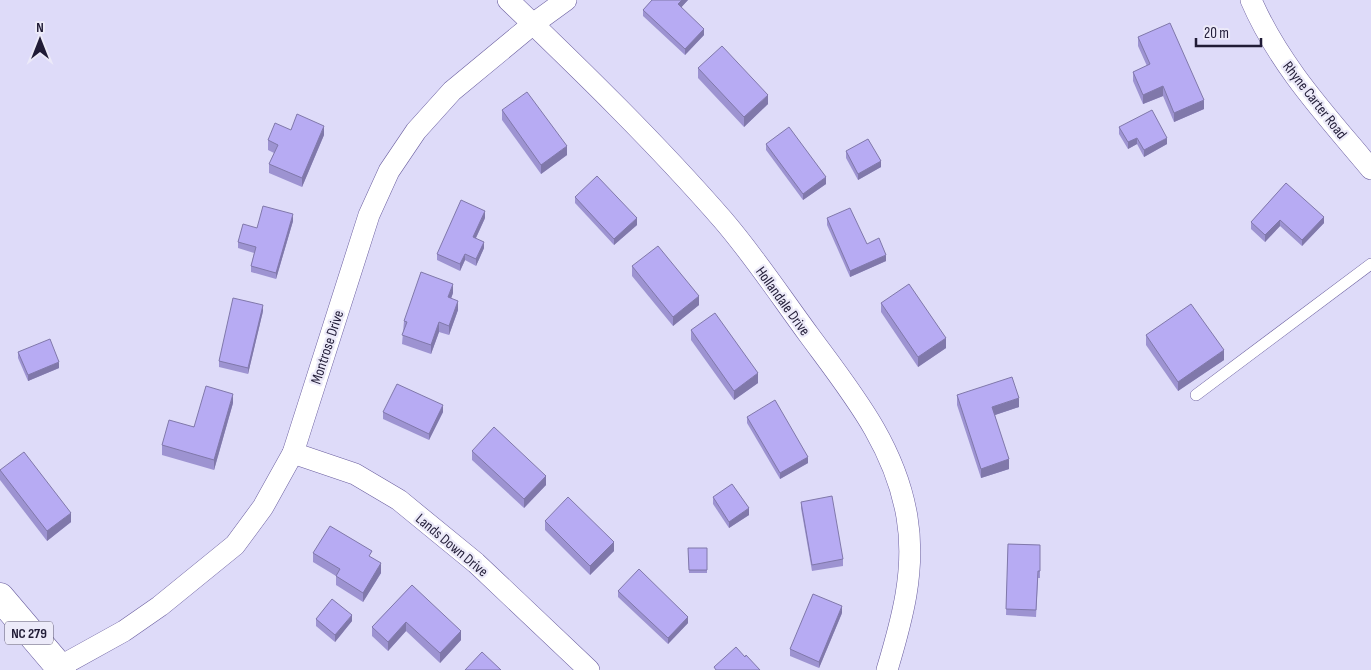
<svg xmlns="http://www.w3.org/2000/svg" width="1371" height="670" viewBox="0 0 1371 670" font-family="'Sofia Sans Condensed',sans-serif">
<style>
.lines{fill:none;stroke-linecap:round;stroke-linejoin:round}
.lane-casing{stroke:#6a5e9f;stroke-width:12}
.street-casing{stroke:#6a5e9f;stroke-width:22}
.primary-casing{stroke:#6a5e9f;stroke-width:29}
.lane{stroke:#fff;stroke-width:11}
.street{stroke:#fff;stroke-width:21}
.primary{stroke:#fff;stroke-width:28}
.wall{fill:#9d93d1}
.shaded-wall{fill:#8078aa}
.building{fill:#b7abf3;stroke:#8078aa}
.labels{text-anchor:middle;stroke-width:4.5;stroke-linejoin:round;paint-order:stroke}
.shield{fill:#eceaf9;stroke:#5e5a71;stroke-width:1}
.shield-label{font-size:14px;font-weight:bold;fill:#211c37}
.street-label{font-size:15px;fill:#211c37;stroke:#eceaf9}
</style>
<rect width="100%" height="100%" fill="#dedbf9"/>
<g class="lines">
<g class="lane-casing">
<polyline id="lane" points="1196,395 1371,264"/>
</g>
<g class="street-casing">
<g id="street">
<path d="M508,0C582,71 656,143 723,220C754,256 781,297 809,335C851,392 895,445 907,517C916,570 902,620 887,670"/>
<path d="M1251,0C1279,65 1326,115 1371,169"/>
<polyline points="293,453 355,474 399,500 476,563 589,670"/>
<polyline points="59,667 124,631 160,606 235,545 263,507 293,453 369,215 389,171 416,131 452,91 533,24 566,0"/>
</g>
</g>
<g class="primary-casing">
<polyline id="primary" points="0,597 62,670"/>
</g>
<use href="#lane" class="lane"/>
<use href="#street" class="street"/>
<use href="#primary" class="primary"/>
</g>
<g class="wall">
<polygon points="652,0 688,0 681,7 704,35 685,55 643,16 643,10"/>
<polygon points="1138,37 1204,109 1174,122 1163,96 1143,104 1133,81 1133,72 1147,66 1138,46"/>
<polygon points="698,68 768,104 744,127 698,78"/>
<polygon points="502,110 567,155 541,174 502,120"/>
<polygon points="1119,127 1167,144 1144,157 1137,144 1128,149 1119,134"/>
<polygon points="291,130 324,135 302,187 269,173 269,164 274,153 268,150 268,140"/>
<polygon points="766,144 826,184 803,200 766,150"/>
<polygon points="846,151 881,167 858,180 846,158"/>
<polygon points="1286,183 1324,223 1302,246 1280,226 1265,242 1251,229 1251,222"/>
<polygon points="575,197 637,225 614,245 575,203"/>
<polygon points="485,218 476,238 484,248 476,266 465,260 460,271 437,260 437,254"/>
<polygon points="827,218 867,244 886,261 850,277 827,225"/>
<polygon points="293,221 276,279 251,272 251,266 254,253 238,248 238,242 257,228"/>
<polygon points="632,266 699,305 673,326 632,276"/>
<polygon points="453,293 451,298 458,310 449,335 439,332 431,354 402,344 404,321"/>
<polygon points="881,303 946,348 918,367 881,312"/>
<polygon points="263,311 248,374 219,367 219,361"/>
<polygon points="691,330 758,383 734,400 691,340"/>
<polygon points="1146,335 1224,360 1178,391 1146,345"/>
<polygon points="18,352 59,368 28,381 18,358"/>
<polygon points="957,395 1019,407 995,415 1009,469 981,478 957,405"/>
<polygon points="233,403 214,470 162,455 162,445"/>
<polygon points="383,412 443,412 429,440 383,419"/>
<polygon points="747,417 808,463 780,479 747,423"/>
<polygon points="472,451 546,485 524,508 472,460"/>
<polygon points="0,470 71,522 47,541 0,480"/>
<polygon points="713,497 749,515 729,528 713,504"/>
<polygon points="801,502 843,559 843,566 812,571 801,508"/>
<polygon points="545,521 614,551 590,575 545,530"/>
<polygon points="1008,544 1040,545 1040,578 1038,578 1036,617 1006,615"/>
<polygon points="688,548 707,548 707,573 689,573"/>
<polygon points="313,553 372,558 381,573 363,602 336,585 336,576 313,562"/>
<polygon points="412,585 461,640 440,663 406,631 388,651 372,636 372,627"/>
<polygon points="618,591 688,623 668,644 618,597"/>
<polygon points="842,613 819,668 790,656 790,649"/>
<polygon points="316,619 352,621 335,642 316,626"/>
</g>
<g class="shaded-wall">
<polygon points="682,0 688,0 678,11 678,4"/>
<polygon points="704,29 704,35 685,55 685,49"/>
<polygon points="1163,86 1163,96 1143,104 1143,95"/>
<polygon points="768,95 768,104 744,127 744,117"/>
<polygon points="1204,100 1204,109 1174,122 1174,113"/>
<polygon points="324,126 324,135 302,187 302,178"/>
<polygon points="1137,138 1137,144 1128,149 1128,142"/>
<polygon points="1167,138 1167,144 1144,157 1144,150"/>
<polygon points="567,146 567,155 541,174 541,165"/>
<polygon points="881,161 881,167 858,180 858,174"/>
<polygon points="826,177 826,184 803,200 803,194"/>
<polygon points="485,211 485,218 473,244 473,237"/>
<polygon points="293,214 293,221 276,279 276,273"/>
<polygon points="1324,217 1324,223 1302,246 1302,240"/>
<polygon points="637,218 637,225 614,245 614,239"/>
<polygon points="1280,220 1280,226 1265,242 1265,235"/>
<polygon points="484,242 484,248 476,266 476,259"/>
<polygon points="465,254 465,260 460,271 460,264"/>
<polygon points="886,255 886,261 850,277 850,271"/>
<polygon points="453,284 453,293 448,307 448,297"/>
<polygon points="699,296 699,305 673,326 673,317"/>
<polygon points="458,301 458,310 449,335 449,326"/>
<polygon points="263,305 263,311 248,374 248,368"/>
<polygon points="439,322 439,332 431,354 431,345"/>
<polygon points="946,338 946,348 918,367 918,357"/>
<polygon points="1224,350 1224,360 1178,391 1178,382"/>
<polygon points="59,362 59,368 28,381 28,375"/>
<polygon points="758,373 758,383 734,400 734,391"/>
<polygon points="233,394 233,403 214,470 214,460"/>
<polygon points="1019,398 1019,407 992,416 992,407"/>
<polygon points="443,405 443,412 429,440 429,434"/>
<polygon points="808,457 808,463 780,479 780,473"/>
<polygon points="1009,459 1009,469 981,478 981,469"/>
<polygon points="546,476 546,485 524,508 524,499"/>
<polygon points="749,508 749,515 729,528 729,522"/>
<polygon points="71,513 71,522 47,541 47,531"/>
<polygon points="614,542 614,551 590,575 590,566"/>
<polygon points="381,563 381,573 363,602 363,593"/>
<polygon points="842,606 842,613 819,668 819,662"/>
<polygon points="352,615 352,621 335,642 335,635"/>
<polygon points="688,617 688,623 668,644 668,638"/>
<polygon points="406,622 406,631 388,651 388,642"/>
<polygon points="461,631 461,640 440,663 440,653"/>
</g>
<g class="building">
<polygon points="652,0 682,0 678,4 704,29 685,49 643,10"/>
<polygon points="1170,23 1204,100 1174,113 1163,86 1143,95 1133,72 1150,64 1138,37"/>
<polygon points="722,46 768,95 744,117 698,68"/>
<polygon points="527,92 567,146 541,165 502,110"/>
<polygon points="1152,110 1167,138 1144,150 1137,138 1128,142 1119,127"/>
<polygon points="297,114 324,126 302,178 269,164 278,145 268,140 275,123 291,130"/>
<polygon points="789,127 826,177 803,194 766,144"/>
<polygon points="868,139 881,161 858,174 846,151"/>
<polygon points="597,176 637,218 614,239 575,197"/>
<polygon points="1286,183 1324,217 1302,240 1280,220 1265,235 1251,222"/>
<polygon points="461,200 485,211 473,237 484,242 476,259 465,254 460,264 437,254"/>
<polygon points="263,206 293,214 276,273 251,266 256,247 238,242 243,224 257,228"/>
<polygon points="850,208 867,244 879,238 886,255 850,271 827,218"/>
<polygon points="658,246 699,296 673,317 632,266"/>
<polygon points="421,272 453,284 448,297 458,301 449,326 439,322 431,345 402,335 407,322 404,321"/>
<polygon points="909,284 946,338 918,357 881,303"/>
<polygon points="233,298 263,305 248,368 219,361"/>
<polygon points="1191,304 1224,350 1178,382 1146,335"/>
<polygon points="715,313 758,373 734,391 691,330"/>
<polygon points="50,339 59,362 28,375 18,352"/>
<polygon points="1012,377 1019,398 992,407 1009,459 981,469 957,395"/>
<polygon points="397,384 443,405 429,434 383,412"/>
<polygon points="206,386 233,394 214,460 162,445 169,420 194,427"/>
<polygon points="775,400 808,457 780,473 747,417"/>
<polygon points="494,427 546,476 524,499 472,451"/>
<polygon points="24,452 71,513 47,531 0,470"/>
<polygon points="732,484 749,508 729,522 713,497"/>
<polygon points="832,496 843,559 812,565 801,502"/>
<polygon points="568,497 614,542 590,566 545,521"/>
<polygon points="330,526 372,551 369,556 381,563 363,593 336,576 340,569 313,553"/>
<polygon points="1008,544 1040,545 1040,571 1038,571 1036,610 1006,609"/>
<polygon points="688,548 707,548 707,570 689,570"/>
<polygon points="639,569 688,617 668,638 618,591"/>
<polygon points="412,585 461,631 440,653 406,622 388,642 372,627"/>
<polygon points="813,594 842,606 819,662 790,649"/>
<polygon points="332,599 352,615 335,635 316,619"/>
<polygon points="736,647 745,657 746,655 760,670 716,670 714,667"/>
<polygon points="482,652 501,670 465,670"/>
</g>
<g class="labels">
<rect class="shield" x="5" y="621.5" width="48" height="23" rx="4"/>
<g class="shield-label">
<text x="29" y="638">NC 279</text>
</g>
<g class="street-label">
<text transform="translate(1315 100) rotate(52)" y="5">Rhyne Carter Road</text>
<text transform="translate(783 301) rotate(54)" y="5">Hollandale Drive</text>
<text transform="translate(327 347) rotate(-72)" y="5">Montrose Drive</text>
<text transform="translate(452 545) rotate(40)" y="5">Lands Down Drive</text>
</g>
</g>
<g transform="translate(40 40)" stroke="#eceaf9" stroke-width="4" paint-order="stroke">
<path d="M0-4L9 19L0 12L-9 19Z" fill="#211c37"/>
<text y="-8" font-size="14" font-weight="bold" text-anchor="middle" fill="#211c37">N</text>
</g>
<path d="M1196 38v8h65v-8" fill="none" stroke="#211c37" stroke-width="2.5"/>
<text x="1204" y="38" font-size="15" fill="#211c37" stroke="#eceaf9" stroke-width="4" paint-order="stroke">20 m</text>
</svg>
